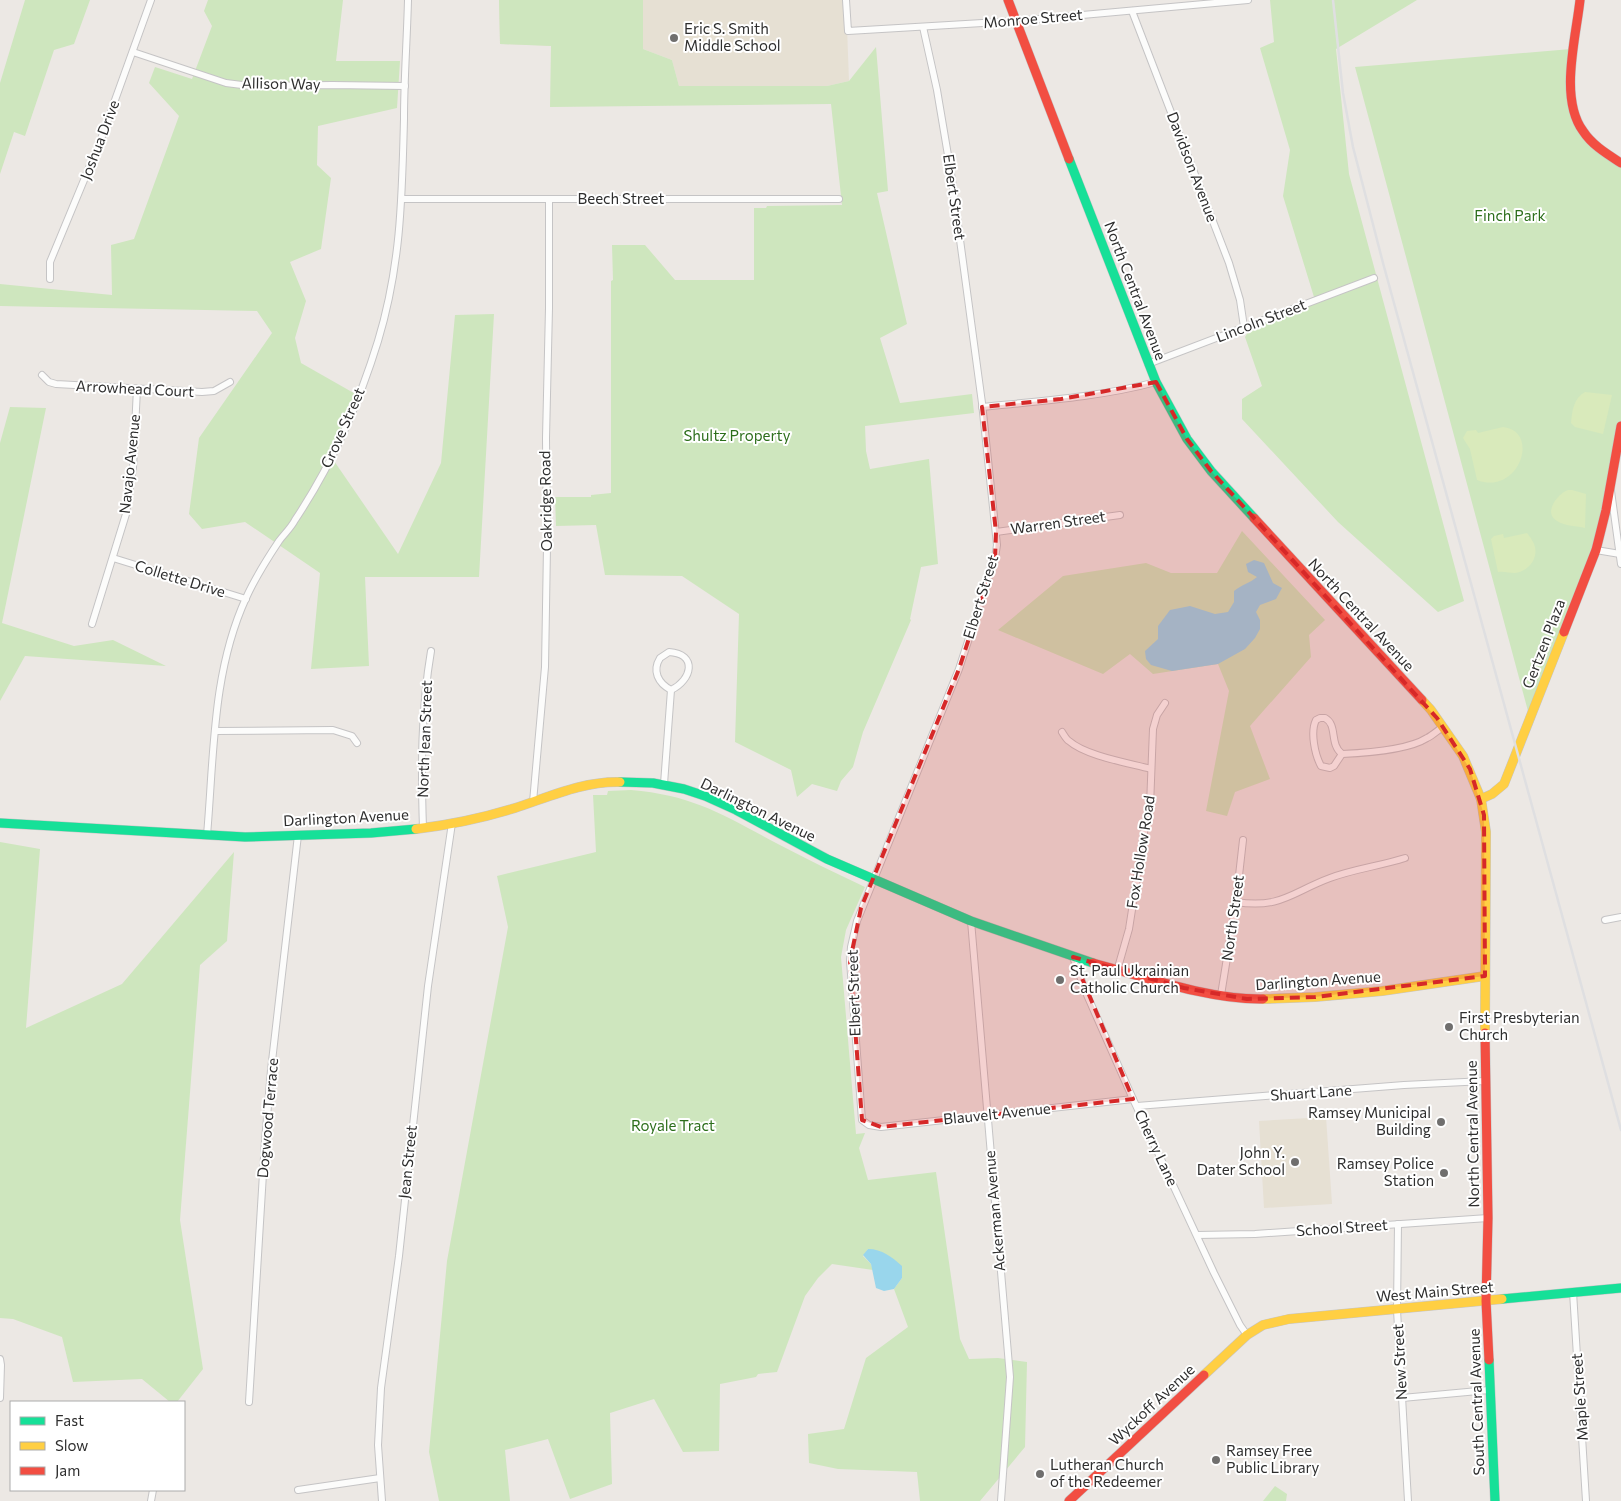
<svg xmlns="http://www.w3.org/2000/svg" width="1621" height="1501" viewBox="0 0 1621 1501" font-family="Commissioner,sans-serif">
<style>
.education{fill:#e6e0d3}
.green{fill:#cee6be}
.pitch{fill:#d9eabb}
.water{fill:#99d6ec}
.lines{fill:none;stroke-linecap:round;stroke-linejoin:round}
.street-casing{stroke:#c5c4c5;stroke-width:8}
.fast-casing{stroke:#c5c4c5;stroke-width:10}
.slow-casing{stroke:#c5c4c5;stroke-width:10}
.jam-casing{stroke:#c5c4c5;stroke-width:10}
.street{stroke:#fcfcfb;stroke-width:6}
.fast{stroke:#16e098;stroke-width:9}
.slow{stroke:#ffcf43;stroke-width:9}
.jam{stroke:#f24e42;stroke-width:9}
.rail{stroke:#dfdfe1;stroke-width:2.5}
.marked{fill:#d62828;fill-opacity:0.2;stroke:#d62828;stroke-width:4;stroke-dasharray:10 6;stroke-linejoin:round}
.poi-dot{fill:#706f6e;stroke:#fff;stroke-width:2}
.labels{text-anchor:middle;stroke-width:4;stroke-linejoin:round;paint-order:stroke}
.street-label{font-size:15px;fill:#2e2e2e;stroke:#fff}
.poi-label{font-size:15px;fill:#2e2e2e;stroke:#fff;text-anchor:start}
.park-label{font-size:15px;fill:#2c6e1b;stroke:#fff}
</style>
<rect width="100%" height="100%" fill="#ece8e4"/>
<g class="education">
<polygon points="499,0 846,0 849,81 827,86 679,86 672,60 643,49 500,44"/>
<polygon points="1326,1117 1332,1204 1264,1208 1259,1121"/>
</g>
<g class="green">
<polygon points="25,0 90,0 74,44 54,50 25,136 14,132 0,174 0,83"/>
<polygon points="208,0 343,0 336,61 400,61 397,108 318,126 317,165 331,178 321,249 290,262 306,301 295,338 301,363 359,396 332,458 398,554 441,463 455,315 494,314 479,577 365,577 369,666 311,669 320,573 245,522 202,529 189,514 199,438 272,333 257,311 0,306 0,284 112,295 111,245 134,239 179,116 149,83 155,67 192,79 212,26 204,11"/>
<polygon points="499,0 643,0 643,49 672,60 679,86 827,86 849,81 876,47 888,191 877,193 907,324 880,338 900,403 972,394 974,413 865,426 866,451 870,469 929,459 938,564 921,567 910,619 911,620 863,732 853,767 841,781 837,791 812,784 797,797 791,770 735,742 739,614 682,576 605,575 596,525 556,526 555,497 591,497 591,495 611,493 611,281 613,280 612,245 645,245 675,280 754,280 754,208 766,208 767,206 842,205 831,104 550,107 551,46 500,44"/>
<polygon points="1270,0 1417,0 1336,49 1349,174 1464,601 1438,612 1338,522 1242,419 1242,399 1262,386 1245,337 1255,321 1314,297 1283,196 1290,150 1260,48 1274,42"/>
<polygon points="1571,49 1568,87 1588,137 1621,159 1621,422 1596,553 1532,726 1355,67"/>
<polygon points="10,407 46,408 2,623 74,646 113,640 166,666 25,656 0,701 0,443"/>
<polygon points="1242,531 1325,620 1309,635 1311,657 1250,726 1270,779 1235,792 1227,816 1206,811 1229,691 1218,664 1153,674 1130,654 1103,674 998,630 1063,576 1146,563 1171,573 1217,573"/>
<path d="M631,790C692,795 724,815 776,843C805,858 835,873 865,887L846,930L841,957L856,1134L865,1133L859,1148L868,1180L936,1172L960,1339L969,1359L998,1358L1027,1362L1025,1447L980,1501H920L917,1472L838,1469L809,1463L808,1434L844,1429L866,1358L908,1327L894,1289L902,1278L868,1249L863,1256L871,1264L873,1270L832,1264L818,1278L805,1296L777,1372L758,1374L756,1377L720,1384L719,1451L683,1452L654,1399L610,1413L612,1484L570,1499L548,1439L505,1450L510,1501H439L429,1452L447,1261L508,927L497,876L596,852L593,795H607L608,791Z"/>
<polygon points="0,842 40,849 26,1028 122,984 234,852 227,941 200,965 180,1220 203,1369 177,1402 170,1402 142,1379 73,1382 62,1337 13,1319 0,1318"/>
<polygon points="1275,1486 1287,1494 1286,1501 1263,1501"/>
</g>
<g class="pitch">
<path d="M1585,392L1612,395L1603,434L1575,427L1571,423C1572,410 1574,398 1585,392Z"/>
<path d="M1503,427C1541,431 1519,496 1477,480L1470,449L1463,438L1467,431L1476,430L1478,433Z"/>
<path d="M1568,490H1572L1586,494L1585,528C1577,526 1565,526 1557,521C1543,513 1557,494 1568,490Z"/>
<path d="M1527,533C1530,537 1534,542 1535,547C1538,560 1527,572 1515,573C1509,573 1504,571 1498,572L1491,539L1494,536L1503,534L1504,538Z"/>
</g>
<g class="water">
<path d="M1254,560L1264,563L1273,583L1282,588L1276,599L1260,605L1256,612L1260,620V629L1255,638L1245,649L1218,664L1172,671L1151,665L1146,659L1145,651L1158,639V626L1170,610L1190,606L1215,614L1228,612L1234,602V591C1241,585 1250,583 1257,577L1248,572L1246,564Z"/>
<path d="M868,1249C882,1249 892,1257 902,1266V1278L894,1289L884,1291L876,1288L871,1264L863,1255Z"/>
</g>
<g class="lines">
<g class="street-casing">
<g id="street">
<polyline points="846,0 848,31 1016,21 1248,0"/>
<polyline points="1132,11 1229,263 1240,300 1244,327"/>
<polyline points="923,27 937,90 951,173 982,403 997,545 995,558 959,669 857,921 851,947 850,961 862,1120 869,1125 881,1127 1133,1099"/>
<polyline points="133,52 226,83 250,86 332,85 405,86"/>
<polyline points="402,199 839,199"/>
<polyline points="50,279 50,262 101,139 151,0"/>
<polyline points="1148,364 1374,278"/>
<polyline points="42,375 49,382 56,384 202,392 214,391 230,382"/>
<path d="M982,407C1040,401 1100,397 1156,382"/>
<polyline points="1611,491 1621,564"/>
<polyline points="996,532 1120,515"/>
<polyline points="1596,550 1620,554"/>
<polyline points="113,558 246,599"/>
<polyline points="92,624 126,514 133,468 137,389"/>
<path d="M669,652C698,654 692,680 671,690C658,683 652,671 660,658Z"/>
<path d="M1320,718H1325C1338,725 1329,744 1342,754L1334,766L1330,768L1321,766C1315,755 1310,732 1316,720Z"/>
<polyline points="215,731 333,730 352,736 357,743"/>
<path d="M1062,732C1064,735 1066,739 1069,741C1086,756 1129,763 1151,769"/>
<path d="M1342,754C1365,753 1408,750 1427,738C1433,735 1438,730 1443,727"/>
<polyline points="664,784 671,690"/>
<polyline points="533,802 545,667 547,547 546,438 549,308 549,199"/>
<path d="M423,828C421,769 421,710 431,651"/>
<path d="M207,835C214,756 212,672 246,598C255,578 267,559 279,541C284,534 291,528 295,520C331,466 359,403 378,341C401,265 402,197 404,119C404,79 407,40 408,0"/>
<path d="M1236,902C1281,909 1292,892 1330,878C1354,869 1380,866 1405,858"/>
<polyline points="1605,920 1621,917"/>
<polyline points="971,921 1010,1377 1001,1501"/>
<polyline points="1073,957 1087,995 1133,1099 1214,1273 1240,1325 1247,1335"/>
<polyline points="1117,971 1129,929 1145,826 1150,806 1153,729 1157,715 1165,703"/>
<polyline points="1221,995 1236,902 1243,840"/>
<polyline points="1137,1106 1404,1085 1485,1081"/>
<polyline points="1398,1224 1397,1310 1408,1501"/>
<polyline points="1197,1235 1255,1234 1488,1218"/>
<polyline points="1573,1292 1586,1501"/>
<polyline points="0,1359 1,1365 0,1398"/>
<polyline points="1402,1398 1489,1390"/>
<polyline points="249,1402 265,1141 271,1070 298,835"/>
<polyline points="298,1490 380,1478"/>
<polyline points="151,1501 153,1490"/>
<polyline points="382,1501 378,1445 381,1388 399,1256 428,986 452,823"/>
</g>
</g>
<g class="fast-casing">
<g id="fast">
<polyline points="1069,159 1156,382 1187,439 1211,471 1254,518"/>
<polyline points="620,782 653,783 684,789 705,796 736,810 827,859 971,921 1093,963"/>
<polyline points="0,823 245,837 371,833 416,829"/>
<polyline points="1502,1299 1621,1288"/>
<polyline points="1489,1360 1495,1501"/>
</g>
</g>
<g class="slow-casing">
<g id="slow">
<polyline points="1422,700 1431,710 1463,756 1481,799 1486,832 1485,1033"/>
<polyline points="1481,799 1492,794 1504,784 1564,632"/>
<path d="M416,829C449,825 483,818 515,808C549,797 583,781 620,782"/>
<polyline points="1263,999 1315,997 1382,991 1485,976"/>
<polyline points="1204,1375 1247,1335 1263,1325 1289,1319 1502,1299"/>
</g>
</g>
<g class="jam-casing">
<g id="jam">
<polyline points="1008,0 1069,159"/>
<path d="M1580,0C1576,38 1559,98 1583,131C1592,145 1607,154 1621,163"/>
<polyline points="1254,518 1422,700"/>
<polyline points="1564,632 1596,550 1606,510 1621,426"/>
<path d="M1093,963C1145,977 1210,1000 1263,999"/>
<polyline points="1485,1033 1488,1218 1486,1301 1489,1360"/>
<polyline points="1069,1501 1204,1375"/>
</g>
</g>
<use href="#street" class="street"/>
<use href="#fast" class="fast"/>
<use href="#slow" class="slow"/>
<use href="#jam" class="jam"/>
<polyline class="rail" points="1333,0 1343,93 1353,147 1383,263 1621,1130"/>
</g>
<path class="marked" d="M1156,382L1187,439L1211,471L1437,718L1470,769L1484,815L1485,976L1315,997L1247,999L1184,988L1073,957L1133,1099L881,1127L862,1120L850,961L861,908L959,669L995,558L996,532L982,407L1061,399Z"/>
<g class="poi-dot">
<circle cx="674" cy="38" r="5"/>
<circle cx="1060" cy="980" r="5"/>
<circle cx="1449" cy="1027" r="5"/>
<circle cx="1441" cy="1122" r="5"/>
<circle cx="1295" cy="1162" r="5"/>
<circle cx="1444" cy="1173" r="5"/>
<circle cx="1216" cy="1460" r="5"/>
<circle cx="1040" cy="1474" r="5"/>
</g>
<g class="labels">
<g class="street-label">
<text transform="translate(1033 19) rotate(-5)" y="5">Monroe Street</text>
<text transform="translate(281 84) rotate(1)" y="5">Allison Way</text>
<text transform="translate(100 140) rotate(-69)" y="5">Joshua Drive</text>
<text transform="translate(1192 167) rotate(69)" y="5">Davidson Avenue</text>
<text transform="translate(954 197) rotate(82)" y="5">Elbert Street</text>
<text x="621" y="204">Beech Street</text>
<text transform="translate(1135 291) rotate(69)" y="5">North Central Avenue</text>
<text transform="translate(1261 321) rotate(-21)" y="5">Lincoln Street</text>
<text transform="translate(135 389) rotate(3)" y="5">Arrowhead Court</text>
<text transform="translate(343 428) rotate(-66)" y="5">Grove Street</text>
<text transform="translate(130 464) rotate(-84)" y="5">Navajo Avenue</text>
<text transform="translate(546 501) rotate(-91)" y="5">Oakridge Road</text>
<text transform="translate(1058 523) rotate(-8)" y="5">Warren Street</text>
<text transform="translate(180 579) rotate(17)" y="5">Collette Drive</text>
<text transform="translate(981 597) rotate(-73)" y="5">Elbert Street</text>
<text transform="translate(1361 615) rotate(47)" y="5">North Central Avenue</text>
<text transform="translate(1544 644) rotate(-69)" y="5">Gertzen Plaza</text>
<text transform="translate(425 739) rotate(-88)" y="5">North Jean Street</text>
<text transform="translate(758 810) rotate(26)" y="5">Darlington Avenue</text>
<text transform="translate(346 818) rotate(-3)" y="5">Darlington Avenue</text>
<text transform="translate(1141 852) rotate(-81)" y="5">Fox Hollow Road</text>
<text transform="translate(1233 918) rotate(-82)" y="5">North Street</text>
<text transform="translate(1318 981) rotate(-4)" y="5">Darlington Avenue</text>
<text transform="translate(854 993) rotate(-92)" y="5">Elbert Street</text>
<text transform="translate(1311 1093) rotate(-4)" y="5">Shuart Lane</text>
<text transform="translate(997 1114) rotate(-6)" y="5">Blauvelt Avenue</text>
<text transform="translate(268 1118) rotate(-85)" y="5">Dogwood Terrace</text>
<text transform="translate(1473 1134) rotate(-91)" y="5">North Central Avenue</text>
<text transform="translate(1156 1148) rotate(65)" y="5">Cherry Lane</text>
<text transform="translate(408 1162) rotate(-84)" y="5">Jean Street</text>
<text transform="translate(995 1211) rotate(-95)" y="5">Ackerman Avenue</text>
<text transform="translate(1342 1228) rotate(-4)" y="5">School Street</text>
<text transform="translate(1435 1292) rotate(-5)" y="5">West Main Street</text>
<text transform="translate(1400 1362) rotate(-93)" y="5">New Street</text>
<text transform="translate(1580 1397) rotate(-94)" y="5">Maple Street</text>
<text transform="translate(1477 1402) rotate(-92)" y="5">South Central Avenue</text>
<text transform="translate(1152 1405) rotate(-43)" y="5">Wyckoff Avenue</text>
</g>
<g class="poi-label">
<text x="684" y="34">Eric S. Smith<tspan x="684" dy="17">Middle School</tspan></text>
<text x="1070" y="976">St. Paul Ukrainian<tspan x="1070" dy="17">Catholic Church</tspan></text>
<text x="1459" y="1023">First Presbyterian<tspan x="1459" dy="17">Church</tspan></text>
<text x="1431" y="1118" text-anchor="end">Ramsey Municipal<tspan x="1431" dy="17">Building</tspan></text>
<text x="1285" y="1158" text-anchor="end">John Y.<tspan x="1285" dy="17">Dater School</tspan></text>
<text x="1434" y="1169" text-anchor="end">Ramsey Police<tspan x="1434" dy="17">Station</tspan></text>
<text x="1226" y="1456">Ramsey Free<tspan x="1226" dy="17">Public Library</tspan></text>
<text x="1050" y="1470">Lutheran Church<tspan x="1050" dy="17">of the Redeemer</tspan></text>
</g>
<g class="park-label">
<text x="1510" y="221">Finch Park</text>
<text x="737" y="441">Shultz Property</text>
<text x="673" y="1131">Royale Tract</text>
</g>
</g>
<rect x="10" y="1401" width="175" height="90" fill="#ffffff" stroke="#ababab"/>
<rect x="20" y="1417" width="25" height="8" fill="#16e098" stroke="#ababab"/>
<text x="55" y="1426" font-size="15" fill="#2e2e2e">Fast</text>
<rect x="20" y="1442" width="25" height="8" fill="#ffcf43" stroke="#ababab"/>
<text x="55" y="1451" font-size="15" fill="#2e2e2e">Slow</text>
<rect x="20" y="1467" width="25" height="8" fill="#f24e42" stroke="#ababab"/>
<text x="55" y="1476" font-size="15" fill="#2e2e2e">Jam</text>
</svg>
